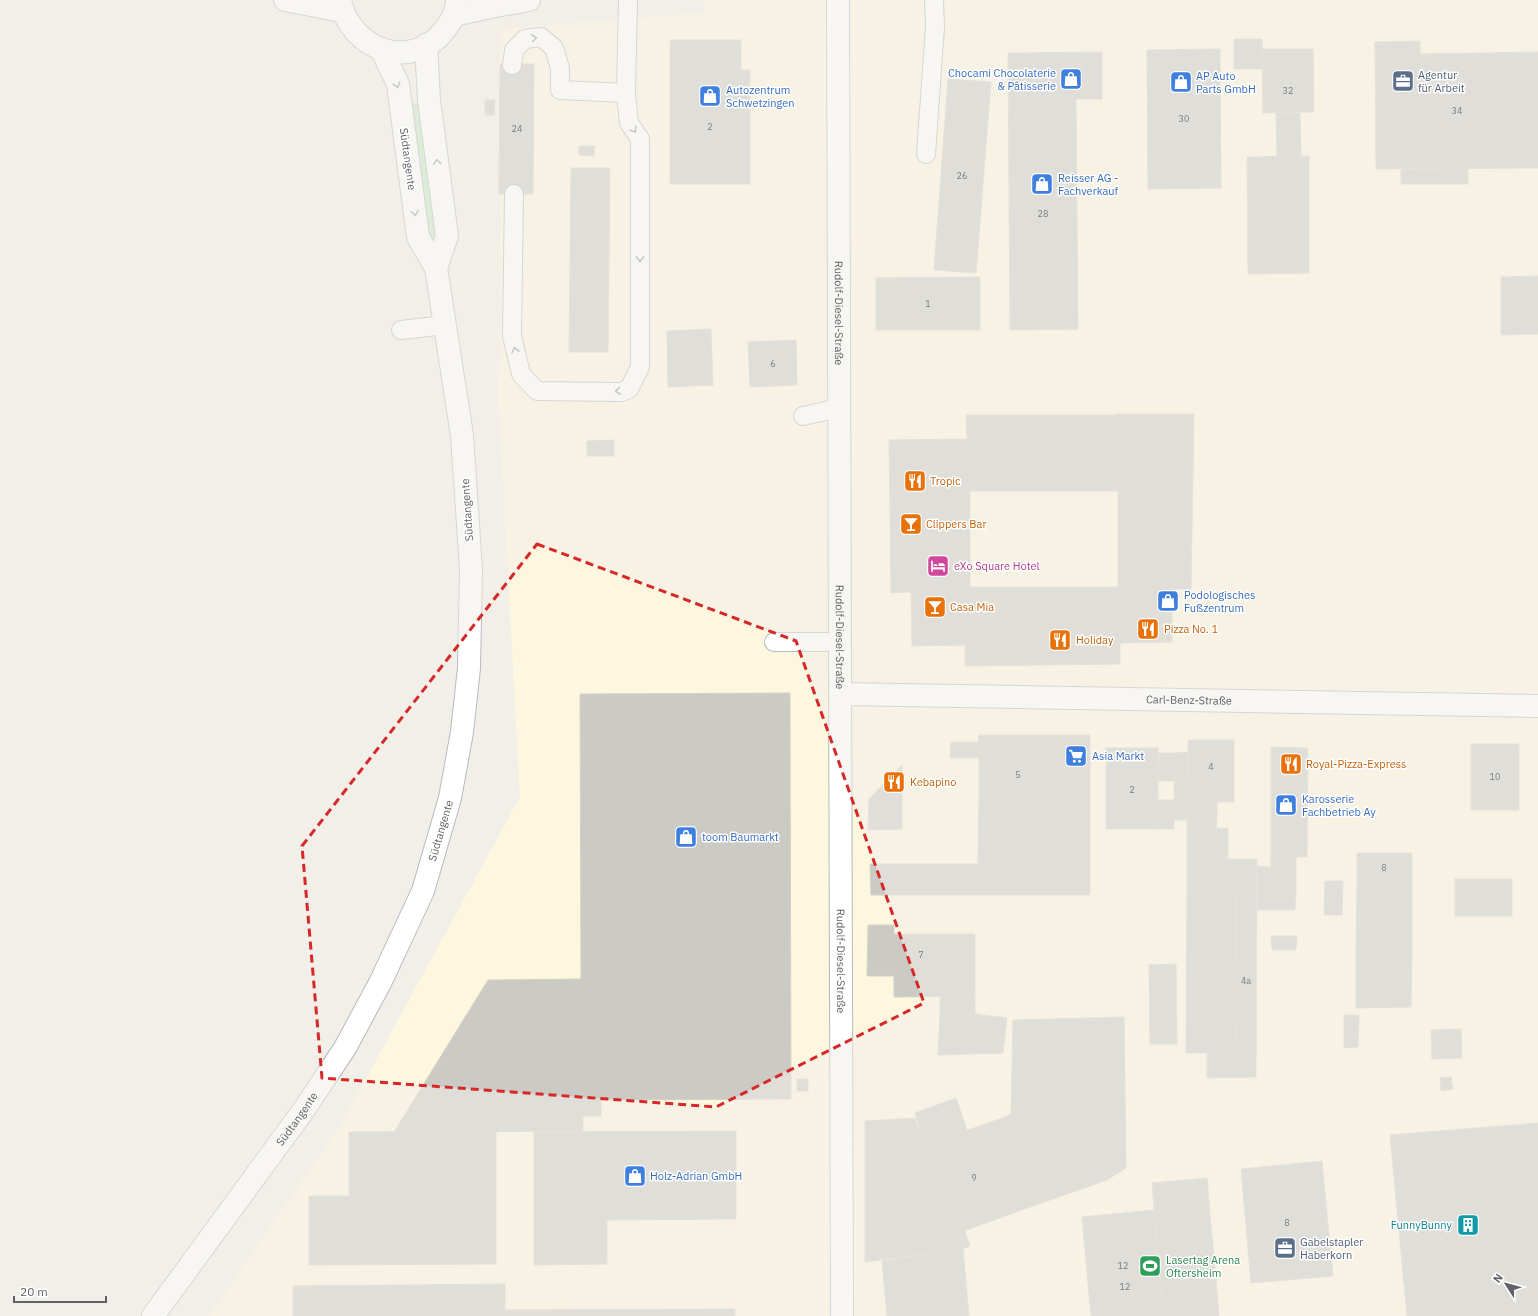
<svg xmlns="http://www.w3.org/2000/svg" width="1538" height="1316" viewBox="0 0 1538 1316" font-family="'IBM Plex Sans',sans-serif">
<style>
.commercial{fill:#fef7e0}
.green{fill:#c5e8c5}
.building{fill:#cccac5;stroke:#d6d1c6;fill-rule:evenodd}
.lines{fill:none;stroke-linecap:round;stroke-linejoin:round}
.lane-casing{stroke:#b5b8bc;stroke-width:20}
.street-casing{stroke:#b5b8bc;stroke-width:24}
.secondary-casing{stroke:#b6babf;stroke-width:24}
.lane{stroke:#fff;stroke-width:18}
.street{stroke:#fff;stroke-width:22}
.secondary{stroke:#fff;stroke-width:22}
.oneway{stroke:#979a9d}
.marked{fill:none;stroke:#d62828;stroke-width:3;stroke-dasharray:8 5;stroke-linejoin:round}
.labels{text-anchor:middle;stroke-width:3;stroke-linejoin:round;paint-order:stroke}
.number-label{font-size:9px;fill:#7a7d7f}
.shop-label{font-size:11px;fill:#366cbe;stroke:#fff;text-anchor:start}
.service-label{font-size:11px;fill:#4e5e75;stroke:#fff;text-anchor:start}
.street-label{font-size:11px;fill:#5f6368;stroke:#fff}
.food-label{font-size:11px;fill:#c56008;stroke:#fff;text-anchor:start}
.hotel-label{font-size:11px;fill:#b23c85;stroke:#fff;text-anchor:start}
.culture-label{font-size:11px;fill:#0d838f;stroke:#fff;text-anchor:end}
.leisure-label{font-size:11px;fill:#27864d;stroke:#fff;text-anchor:start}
</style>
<rect width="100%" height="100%" fill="#f1efe8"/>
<polygon class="commercial" points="703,0 1538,0 1538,1316 209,1316 340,1126 520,797 498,393 501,324 500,29 703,13"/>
<polygon class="green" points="418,103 436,242 427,242 410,104"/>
<g class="building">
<polygon points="1234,39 1262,39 1263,69 1234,69"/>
<polygon points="670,40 741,40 741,70 750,70 750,184 670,184"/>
<polygon points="1420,41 1420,54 1538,52 1538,168 1376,169 1375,42"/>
<polygon points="1220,49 1221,188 1148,189 1147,50"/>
<polygon points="1262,49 1313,49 1314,112 1263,113"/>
<polygon points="1102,52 1102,99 1076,99 1078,329 1010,330 1008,53"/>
<polygon points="500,64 534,64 533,194 499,194"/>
<polygon points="948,79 991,82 976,273 934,270"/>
<polygon points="485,100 495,100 494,115 485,115"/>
<polygon points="1276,113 1300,113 1301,156 1277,156"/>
<polygon points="579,146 595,146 594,156 579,155"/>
<polygon points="1309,156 1309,273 1248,274 1247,157"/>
<polygon points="571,168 610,168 608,352 569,352"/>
<polygon points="1468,168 1468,184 1401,184 1401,170"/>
<polygon points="1538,276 1538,334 1501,335 1501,277"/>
<polygon points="980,277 980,330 876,330 876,278"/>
<polygon points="711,329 713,385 668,387 667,331"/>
<polygon points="796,340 797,385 750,387 748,342"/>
<path d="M1115,414H1194L1191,589H1172V642L1120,643V664L965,666V645L912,646L911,592L891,593L889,440L967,439L966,415H1115ZM970,491H1118V587H970Z"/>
<polygon points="614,440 614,456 587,456 587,441"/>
<polygon points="790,693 791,1099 601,1100 601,1116 583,1116 583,1131 394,1132 488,980 581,979 580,694"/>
<polygon points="979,735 1058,735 1058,793 979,793 979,758 950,758 951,742 978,742"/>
<polygon points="1058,735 1090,735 1090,895 871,895 870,864 978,864 979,793 1058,793"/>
<polygon points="1188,740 1234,740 1234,802 1217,802 1217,820 1174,820 1174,781 1188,781"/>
<rect x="1471" y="744" width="48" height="66"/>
<polygon points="1271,747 1308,748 1307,857 1271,857"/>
<rect x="1106" y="748" width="52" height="81"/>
<polygon points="1188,752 1188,781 1174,781 1175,753"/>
<polygon points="1159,753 1175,753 1174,781 1158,781"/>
<polygon points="902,765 902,829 868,830 869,799"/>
<rect x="1158" y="800" width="16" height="29"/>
<polygon points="1187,820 1217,820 1216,828 1222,828 1222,893 1187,893"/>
<polygon points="1222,828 1228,828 1228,859 1257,859 1256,1077 1207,1078 1207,1053 1235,1053 1236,893 1222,893"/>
<polygon points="1357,853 1412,853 1412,883 1357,884"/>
<polygon points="1271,857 1296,857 1296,890 1270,890"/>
<polygon points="1257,866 1270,867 1270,910 1257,910"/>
<rect x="1455" y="879" width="57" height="37"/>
<polygon points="1325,881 1343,881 1342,915 1324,915"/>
<polygon points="1412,883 1412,950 1356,949 1357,884"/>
<polygon points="1270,890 1296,890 1295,910 1270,910"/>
<polygon points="1187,893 1236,893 1235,1053 1186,1053"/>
<polygon points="868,925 894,925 894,934 975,934 975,996 894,997 894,976 867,976"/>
<polygon points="1271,936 1297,936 1296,950 1272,950"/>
<polygon points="1356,949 1412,950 1411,1007 1356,1008"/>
<polygon points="1176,964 1177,1044 1150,1044 1149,965"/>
<polygon points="975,996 975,1014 940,1014 940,997"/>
<polygon points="940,1014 975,1014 1007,1018 1003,1053 938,1055"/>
<polygon points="1344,1015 1359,1015 1358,1047 1344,1048"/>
<polygon points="1124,1017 1126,1168 1107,1180 1075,1092 1011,1115 1013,1020"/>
<polygon points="1461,1029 1462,1058 1432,1059 1431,1030"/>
<polygon points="1451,1077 1453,1089 1441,1091 1440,1078"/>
<rect x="797" y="1079" width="11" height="12"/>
<polygon points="1075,1092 1107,1180 1016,1212 985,1124"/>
<polygon points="956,1098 967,1130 933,1143 925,1148 915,1113"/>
<polygon points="915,1118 925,1148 933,1143 970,1246 963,1249 865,1262 865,1121"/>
<polygon points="1538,1123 1538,1316 1407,1316 1390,1135"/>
<polygon points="985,1124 1016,1212 964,1231 933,1143"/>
<polygon points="496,1131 496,1264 309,1265 309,1196 349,1196 349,1132"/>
<polygon points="736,1131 736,1219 607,1220 607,1264 534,1265 534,1132"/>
<polygon points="1322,1161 1333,1276 1251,1283 1241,1169"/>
<polygon points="1207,1178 1219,1316 1163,1316 1152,1183"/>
<polygon points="1154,1210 1163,1316 1091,1316 1082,1217"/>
<polygon points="963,1249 969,1316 887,1316 882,1261"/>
<polygon points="505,1284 505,1316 293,1316 293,1286"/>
<polygon points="735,1309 735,1316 505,1316 505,1310"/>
</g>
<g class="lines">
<g class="lane-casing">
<g id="lane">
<polyline points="512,65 514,50 525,39 541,37 554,48 560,68 560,90 626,93"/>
<polyline points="926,154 935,27 934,0"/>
<polyline points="514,194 512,336 521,374 537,391 621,392 629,389 640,367 640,139 629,123 626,93 628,0"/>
<polyline points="401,330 445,325"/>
<polyline points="803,416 839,408"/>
<polyline points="774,642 840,642"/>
</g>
</g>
<g class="street-casing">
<g id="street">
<polyline points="285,0 342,11"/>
<path id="s1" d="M838,0L842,1316"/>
<polyline points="454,15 490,7 529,0"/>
<path id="s2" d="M840,694L1538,706"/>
</g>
</g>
<g class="secondary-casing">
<g id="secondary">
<path d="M340,0C350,51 414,73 446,28C453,19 457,11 457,0"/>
<polyline points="426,45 429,100 447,236 436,268"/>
<path id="s3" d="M153,1316L303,1111L345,1048L380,983L423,891L450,798L462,732L469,668L471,569L462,435L436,268L418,237L398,84L381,49"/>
</g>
</g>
<use href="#lane" class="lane"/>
<use href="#street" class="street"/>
<use href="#secondary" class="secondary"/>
</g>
<defs><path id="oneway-chevron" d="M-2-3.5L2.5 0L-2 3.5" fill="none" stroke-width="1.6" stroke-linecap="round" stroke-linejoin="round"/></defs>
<g class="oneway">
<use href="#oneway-chevron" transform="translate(534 38) rotate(-7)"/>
<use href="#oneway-chevron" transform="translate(397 85) rotate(73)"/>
<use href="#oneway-chevron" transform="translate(634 130) rotate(56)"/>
<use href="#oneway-chevron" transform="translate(437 162) rotate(-98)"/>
<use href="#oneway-chevron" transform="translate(415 213) rotate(82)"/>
<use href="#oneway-chevron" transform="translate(640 259) rotate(90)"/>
<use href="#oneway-chevron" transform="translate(515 350) rotate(-103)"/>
<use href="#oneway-chevron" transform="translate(618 391) rotate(172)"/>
</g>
<path d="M0 0H1538V1316H0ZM537,544L796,641L924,1003L716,1107L322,1078L302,846Z" fill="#f1efe8" fill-opacity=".55" fill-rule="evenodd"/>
<path class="marked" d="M537,544L796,641L924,1003L716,1107L322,1078L302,846Z"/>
<defs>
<g id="shop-square" transform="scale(1.15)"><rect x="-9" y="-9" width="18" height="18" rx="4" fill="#3f7fe0" stroke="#fff"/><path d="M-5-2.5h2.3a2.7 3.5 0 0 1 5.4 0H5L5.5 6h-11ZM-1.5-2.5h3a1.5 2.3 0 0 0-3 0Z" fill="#fff"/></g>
<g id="office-square" transform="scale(1.15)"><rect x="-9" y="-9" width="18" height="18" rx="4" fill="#5c6f8a" stroke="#fff"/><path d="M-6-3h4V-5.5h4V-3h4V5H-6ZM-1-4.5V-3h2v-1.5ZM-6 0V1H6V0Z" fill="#fff"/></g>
<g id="restaurant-square" transform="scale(1.15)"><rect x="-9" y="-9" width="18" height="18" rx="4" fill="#e8710a" stroke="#fff"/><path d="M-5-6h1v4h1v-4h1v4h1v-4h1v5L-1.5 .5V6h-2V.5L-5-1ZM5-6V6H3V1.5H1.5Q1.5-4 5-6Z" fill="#fff"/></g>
<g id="bar-square" transform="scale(1.15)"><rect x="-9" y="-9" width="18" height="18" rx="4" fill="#e8710a" stroke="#fff"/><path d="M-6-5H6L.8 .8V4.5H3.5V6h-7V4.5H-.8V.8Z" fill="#fff"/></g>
<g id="hotel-square" transform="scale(1.15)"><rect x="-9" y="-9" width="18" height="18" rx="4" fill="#d1479c" stroke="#fff"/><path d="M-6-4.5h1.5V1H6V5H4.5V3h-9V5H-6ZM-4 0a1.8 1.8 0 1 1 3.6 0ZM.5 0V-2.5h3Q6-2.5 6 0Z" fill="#fff"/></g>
<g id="supermarket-square" transform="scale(1.15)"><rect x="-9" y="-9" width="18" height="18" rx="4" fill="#3f7fe0" stroke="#fff"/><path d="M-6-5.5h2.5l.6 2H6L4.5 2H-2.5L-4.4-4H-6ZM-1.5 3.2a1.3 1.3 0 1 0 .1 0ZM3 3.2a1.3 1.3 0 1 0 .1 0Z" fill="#fff"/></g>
<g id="building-square" transform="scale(1.15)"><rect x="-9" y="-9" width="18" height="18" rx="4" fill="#0f9aa8" stroke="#fff"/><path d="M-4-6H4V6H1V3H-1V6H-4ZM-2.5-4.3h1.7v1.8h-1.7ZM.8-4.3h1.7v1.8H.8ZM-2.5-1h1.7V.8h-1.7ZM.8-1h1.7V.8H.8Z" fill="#fff"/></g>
<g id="stadium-square" transform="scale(1.15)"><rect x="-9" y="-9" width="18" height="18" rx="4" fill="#2e9e5b" stroke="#fff"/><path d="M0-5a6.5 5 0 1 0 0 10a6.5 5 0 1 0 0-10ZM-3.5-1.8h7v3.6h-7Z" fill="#fff"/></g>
</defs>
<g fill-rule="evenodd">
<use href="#shop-square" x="1071" y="79"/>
<use href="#office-square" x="1403" y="81"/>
<use href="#shop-square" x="1181" y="82"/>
<use href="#shop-square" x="710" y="96"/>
<use href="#shop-square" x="1042" y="184"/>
<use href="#restaurant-square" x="915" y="481"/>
<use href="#bar-square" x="911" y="524"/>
<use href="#hotel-square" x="938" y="566"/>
<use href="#shop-square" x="1168" y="601"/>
<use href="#bar-square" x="935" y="607"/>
<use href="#restaurant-square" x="1148" y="629"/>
<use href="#restaurant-square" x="1060" y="640"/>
<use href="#supermarket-square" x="1076" y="756"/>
<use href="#restaurant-square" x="1291" y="764"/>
<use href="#restaurant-square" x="894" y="782"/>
<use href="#shop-square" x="1286" y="805"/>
<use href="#shop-square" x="686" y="837"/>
<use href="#shop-square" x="635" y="1176"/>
<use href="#building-square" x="1468" y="1225"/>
<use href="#office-square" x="1285" y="1248"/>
<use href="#stadium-square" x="1150" y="1266"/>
</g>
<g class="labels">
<g class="number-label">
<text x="1288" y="94">32</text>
<text x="1457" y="114">34</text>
<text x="1184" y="122">30</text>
<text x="710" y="130">2</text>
<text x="517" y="132">24</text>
<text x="962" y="179">26</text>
<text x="1043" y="217">28</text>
<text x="928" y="307">1</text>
<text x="773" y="367">6</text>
<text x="1211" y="770">4</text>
<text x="1018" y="778">5</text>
<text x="1495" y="780">10</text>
<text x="1132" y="793">2</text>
<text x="1384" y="871">8</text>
<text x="921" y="958">7</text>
<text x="1246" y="984">4a</text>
<text x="974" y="1181">9</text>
<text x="1287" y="1226">8</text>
<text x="1123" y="1269">12</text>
<text x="1125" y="1290">12</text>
</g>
<g class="shop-label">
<text x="1056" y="77" text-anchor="end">Chocami Chocolaterie<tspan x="1056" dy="13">&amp; Pâtisserie</tspan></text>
<text x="1196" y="80">AP Auto<tspan x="1196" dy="13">Parts GmbH</tspan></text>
<text x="726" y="94">Autozentrum<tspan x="726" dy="13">Schwetzingen</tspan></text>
<text x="1058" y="182">Reisser AG -<tspan x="1058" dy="13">Fachverkauf</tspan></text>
<text x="1184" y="599">Podologisches<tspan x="1184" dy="13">Fußzentrum</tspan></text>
<text x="1092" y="760">Asia Markt</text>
<text x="1302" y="803">Karosserie<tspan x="1302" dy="13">Fachbetrieb Ay</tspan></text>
<text x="702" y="841">toom Baumarkt</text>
<text x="650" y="1180">Holz-Adrian GmbH</text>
</g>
<g class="service-label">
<text x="1418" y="79">Agentur<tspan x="1418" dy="13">für Arbeit</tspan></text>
<text x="1300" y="1246">Gabelstapler<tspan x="1300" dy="13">Haberkorn</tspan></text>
</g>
<g class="street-label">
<text transform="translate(408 159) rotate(82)" y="4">Südtangente</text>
<text dy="4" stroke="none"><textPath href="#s1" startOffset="313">Rudolf-Diesel-Straße</textPath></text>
<text transform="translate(467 510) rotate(-94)" y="4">Südtangente</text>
<text dy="4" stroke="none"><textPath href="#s1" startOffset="637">Rudolf-Diesel-Straße</textPath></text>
<text dy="4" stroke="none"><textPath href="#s2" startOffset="349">Carl-Benz-Straße</textPath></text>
<text dy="4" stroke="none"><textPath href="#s3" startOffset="568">Südtangente</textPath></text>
<text dy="4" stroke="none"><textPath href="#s1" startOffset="961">Rudolf-Diesel-Straße</textPath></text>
<text dy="4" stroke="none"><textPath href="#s3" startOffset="244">Südtangente</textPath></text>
</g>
<g class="food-label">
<text x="930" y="485">Tropic</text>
<text x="926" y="528">Clippers Bar</text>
<text x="950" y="611">Casa Mia</text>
<text x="1164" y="633">Pizza No. 1</text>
<text x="1076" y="644">Holiday</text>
<text x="1306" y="768">Royal-Pizza-Express</text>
<text x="910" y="786">Kebapino</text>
</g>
<g class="hotel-label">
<text x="954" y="570">eXo Square Hotel</text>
</g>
<g class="culture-label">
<text x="1452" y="1229">FunnyBunny</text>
</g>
<g class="leisure-label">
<text x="1166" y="1264">Lasertag Arena<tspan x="1166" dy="13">Oftersheim</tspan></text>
</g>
</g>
<g transform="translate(1506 1284) rotate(306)" stroke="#ffffff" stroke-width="3" paint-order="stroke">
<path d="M0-3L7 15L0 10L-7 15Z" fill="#5f6368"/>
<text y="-6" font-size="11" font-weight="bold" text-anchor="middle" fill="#5f6368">N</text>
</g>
<path d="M14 1296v6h92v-6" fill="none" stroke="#5f6368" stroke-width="2"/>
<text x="20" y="1296" font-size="12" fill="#5f6368" stroke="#ffffff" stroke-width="3" paint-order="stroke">20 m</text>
</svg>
